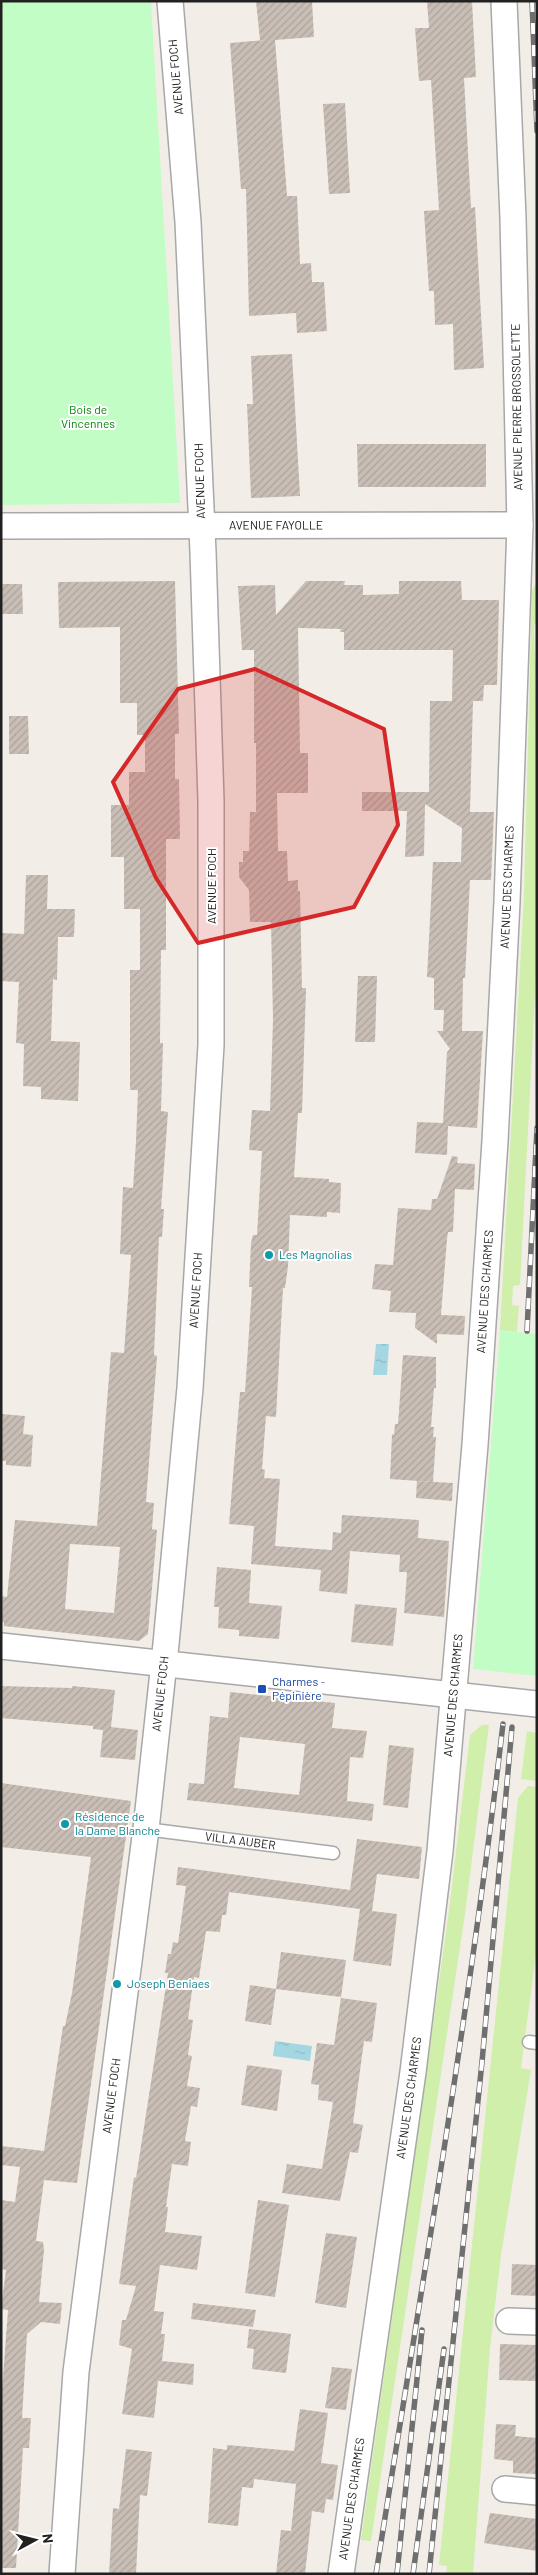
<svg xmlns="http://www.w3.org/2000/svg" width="538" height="2575" viewBox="0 0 538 2575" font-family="Barlow,sans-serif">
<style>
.grass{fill:#cfefab}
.park{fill:#c3fdc6}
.water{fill:url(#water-ripples)}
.building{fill:url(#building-hatch);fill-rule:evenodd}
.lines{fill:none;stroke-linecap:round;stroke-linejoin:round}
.service-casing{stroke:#a8a8a8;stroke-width:15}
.minor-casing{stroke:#a8a8a8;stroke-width:28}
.service{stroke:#fff;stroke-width:12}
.minor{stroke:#fff;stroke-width:25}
.rail-casing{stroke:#6f6f6f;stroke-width:5.5}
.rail{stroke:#fff;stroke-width:4;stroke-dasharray:11;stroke-linecap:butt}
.marked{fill:#d62828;fill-opacity:0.2;stroke:#d62828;stroke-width:4;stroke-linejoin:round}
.culture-dot{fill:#0f9aa8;stroke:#fff;stroke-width:2}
.transit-dot{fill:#1a4fb4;stroke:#fff;stroke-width:2}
.labels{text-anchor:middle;stroke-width:4;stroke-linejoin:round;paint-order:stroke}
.street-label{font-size:12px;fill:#212121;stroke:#fff}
.park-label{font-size:12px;fill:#05850a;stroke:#fff}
.culture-label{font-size:12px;fill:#0d838f;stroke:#fff;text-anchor:start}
.transit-label{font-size:12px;fill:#164399;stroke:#fff;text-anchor:start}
</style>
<defs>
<pattern id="water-ripples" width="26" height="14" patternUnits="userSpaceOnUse" patternTransform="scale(1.25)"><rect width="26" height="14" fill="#a5d7e2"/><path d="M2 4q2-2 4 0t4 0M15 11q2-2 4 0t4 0" fill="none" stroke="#8eb8c2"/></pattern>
<pattern id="building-hatch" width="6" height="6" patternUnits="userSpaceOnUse" patternTransform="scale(1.25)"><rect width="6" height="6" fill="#c8beb6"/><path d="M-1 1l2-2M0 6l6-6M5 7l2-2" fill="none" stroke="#aca39c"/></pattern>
</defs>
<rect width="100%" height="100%" fill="#f2eee7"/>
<g class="grass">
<polygon points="537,582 537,624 534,625 535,662 537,662 537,956 520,1285 513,1286 512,1305 519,1306 517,1332 500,1330 524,895 532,590"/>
<polygon points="482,1725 489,1725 465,1914 371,2541 361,2540 449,1910 470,1735"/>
<polygon points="527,1731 537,1733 537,1781 521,1779"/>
<polygon points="528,1786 537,1787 537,1946 521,2068 531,2070 501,2255 490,2348 473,2574 446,2574 447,2566 439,2565 518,1798"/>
</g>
<g class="park">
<polygon points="1,1 151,1 180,503 1,505"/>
<polygon points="500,1330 537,1334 537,1676 473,1669"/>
</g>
<g class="water">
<polygon points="376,1344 389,1344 387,1375 373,1375"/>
<polygon points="275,2041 312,2046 310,2061 273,2056"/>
</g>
<g class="building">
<polygon points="256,1 312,1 314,37 275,40 287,196 297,196 300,264 311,263 312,282 324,282 327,331 297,333 296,313 249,316 246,189 241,189 230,43 264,40 260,40"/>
<polygon points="427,1 472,1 476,77 464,78 471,208 475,207 484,368 454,370 453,324 435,325 434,291 429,291 424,211 439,210 431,80 419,81 415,28 429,28"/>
<polygon points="345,103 350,193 329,194 323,104"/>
<polygon points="292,354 300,496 251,498 247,404 253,404 251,356"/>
<polygon points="357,444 486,444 486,487 358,487"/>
<path d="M175,581L179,734H175V779H179L180,839H166V950H161L160,1043H163L161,1111L168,1112L161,1209H164L162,1237H159L154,1355L157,1356L146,1502L154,1503L152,1529L157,1530L148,1634L139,1641L4,1626V1622H1V1596L7,1597L15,1520L97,1526L111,1352L124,1353L131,1255L120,1254L123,1187L133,1188L136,1141L138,1090H130V970H140V909H124V857H111V805H129V772H145V735H137V703H120V627L59,628L58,582ZM70,1544L120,1547L114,1613L65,1609Z"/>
<polygon points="306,581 345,581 344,585 363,585 363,595 399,594 399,581 461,581 462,600 499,600 497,685 484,685 483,701 473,701 470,812 494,812 491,880 470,880 465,978 463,978 462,1031 483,1031 477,1128 448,1126 447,1155 415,1153 417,1122 443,1123 447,1052 450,1049 437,1031 443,1031 444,1010 434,1010 434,978 427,977 433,862 461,862 462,828 425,804 424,856 405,857 407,811 362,811 362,792 429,792 430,701 452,701 453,650 344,650 344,632 340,632 341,629 298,628 300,753 308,753 308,793 277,793 278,851 287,851 288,881 298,880 298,891 300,891 302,988 306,988 302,1113 298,1113 294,1177 329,1179 329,1182 341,1183 340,1213 327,1212 327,1217 290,1215 288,1266 285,1288 283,1288 276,1417 266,1416 262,1469 265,1470 264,1478 280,1479 275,1546 332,1550 333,1532 341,1533 342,1515 419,1520 418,1538 449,1541 444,1617 404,1613 407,1572 399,1572 400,1555 350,1551 347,1594 319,1591 321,1570 251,1564 254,1526 229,1524 240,1392 245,1392 252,1287 249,1287 251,1243 253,1235 257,1235 262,1151 249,1150 252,1110 270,1111 273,1020 271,922 250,922 249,890 239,877 239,862 243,862 243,851 249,851 250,812 256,812 256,743 254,743 254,650 242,650 238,586 275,585 276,615"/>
<polygon points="1,584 22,584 23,614 1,614"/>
<polygon points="9,716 28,716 29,754 9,754"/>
<polygon points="26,875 48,875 47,909 75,909 74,937 58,937 57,980 53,979 51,1041 80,1042 78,1101 41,1099 41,1087 23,1086 24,1044 16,1043 19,982 1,981 1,933 24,934"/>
<polygon points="358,976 377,976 375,1042 355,1042"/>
<polygon points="452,1156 458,1157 457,1163 475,1164 474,1190 455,1189 453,1232 448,1232 447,1239 441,1315 465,1316 464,1335 437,1334 437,1344 415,1328 416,1313 389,1312 391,1291 372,1289 375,1264 393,1265 398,1208 431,1210 432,1199 437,1199"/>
<polygon points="403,1355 436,1357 436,1388 434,1388 431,1427 434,1427 433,1437 436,1437 433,1482 390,1479 392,1434 394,1435 395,1424 398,1424"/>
<polygon points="1,1414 25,1416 23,1434 33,1435 31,1467 6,1465 6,1461 1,1461"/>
<polygon points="417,1481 453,1483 452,1501 416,1498"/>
<polygon points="217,1567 251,1570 249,1603 282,1606 279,1639 239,1636 239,1630 218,1628 219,1607 214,1607"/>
<polygon points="355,1604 397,1608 393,1646 351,1642"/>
<polygon points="1,1686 72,1688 72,1686 115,1690 111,1727 138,1730 135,1760 100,1757 103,1730 93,1729 93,1726 1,1718"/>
<path d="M230,1692L335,1703L332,1728L367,1731L363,1758L350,1757L347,1801L374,1804L372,1821L187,1800L189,1783L204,1784L210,1716L228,1718ZM240,1737L305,1744L299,1795L234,1788Z"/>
<polygon points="389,1745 414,1748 408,1808 383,1805"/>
<polygon points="1,1783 131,1801 77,2183 44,2180 36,2241 43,2242 44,2250 39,2302 62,2303 60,2324 41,2322 27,2334 22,2418 31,2418 29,2448 23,2448 16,2568 1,2568 1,2404 8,2310 1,2309 6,2270 1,2269 1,2200 15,2202 20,2167 1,2165 1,2146 44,2151 63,2026 65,2026 72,1993 91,1857 1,1847"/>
<polygon points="357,1839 422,1847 419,1879 377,1874 372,1911 397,1914 391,1966 353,1961 360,1909 229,1892 226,1915 222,1915 220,1932 206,1931 199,1978 194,1977 188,2019 193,2020 188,2055 192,2056 187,2086 200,2088 197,2107 191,2106 185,2141 191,2142 188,2166 172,2164 166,2207 168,2207 165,2232 202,2236 197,2270 160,2265 154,2311 164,2312 161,2334 165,2334 162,2361 194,2364 193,2385 158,2381 154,2418 122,2414 132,2349 119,2345 122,2320 126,2320 136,2286 119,2284 134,2177 136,2178 168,1973 165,1973 168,1954 171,1954 173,1942 178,1943 186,1886 176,1885 178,1867 350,1890"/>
<polygon points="281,1952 346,1960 341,1997 276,1989"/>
<polygon points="250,1985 276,1989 271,2025 245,2021"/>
<polygon points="341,1998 377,2003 372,2042 364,2041 353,2123 363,2125 358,2153 350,2152 340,2201 282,2193 287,2164 322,2169 333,2102 318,2100 319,2085 311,2084 317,2043 334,2045"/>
<polygon points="247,2065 282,2070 277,2111 241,2105"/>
<polygon points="258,2200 289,2205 275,2297 245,2293"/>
<polygon points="326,2233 357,2237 346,2308 315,2303"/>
<polygon points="512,2264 537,2265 537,2296 511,2295"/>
<polygon points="193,2303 256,2310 253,2327 191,2319"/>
<polygon points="249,2329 291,2334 286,2373 252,2369 254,2349 247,2348"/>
<polygon points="500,2344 537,2345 537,2381 499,2380"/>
<polygon points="332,2367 352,2369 346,2410 325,2408"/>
<polygon points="300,2409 328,2413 321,2463 338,2465 333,2500 326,2499 324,2513 312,2511 305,2574 276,2574 281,2530 291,2531 296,2484 254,2479 253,2488 242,2487 238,2526 208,2523 213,2448 227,2450 227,2445 294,2451"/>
<polygon points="496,2424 516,2425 515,2436 537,2438 537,2474 513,2473 513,2461 494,2459"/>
<polygon points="126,2449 152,2452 147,2496 140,2495 136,2574 109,2574 113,2508 119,2509"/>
<polygon points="490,2513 537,2519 537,2551 484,2543"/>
</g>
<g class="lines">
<g class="service-casing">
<g id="service">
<path id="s1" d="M146,1829L333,1853"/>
<polyline points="529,2042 537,2043"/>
</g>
</g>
<g class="minor-casing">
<g id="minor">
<path id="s2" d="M1,526L520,525"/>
<polyline points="1,1646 537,1704"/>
<polyline points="509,2321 537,2322"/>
<polyline points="505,2489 537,2492"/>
<path id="s3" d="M62,2574L76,2372L146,1829L166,1644L190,1388L211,1045V801L203,552L188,222L170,1"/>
<path id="s4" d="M341,2574L413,2072L440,1851L475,1445L495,1141L507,902L520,525L513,218L504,1"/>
</g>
</g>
<use href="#service" class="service"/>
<use href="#minor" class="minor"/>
<g class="rail-casing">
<g id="rail">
<polyline points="532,1 537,131"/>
<polyline points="527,1331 537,1128"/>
<path d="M376,2574C421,2291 470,2008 503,1724"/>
<polyline points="397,2574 422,2330"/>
<polyline points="413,2574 444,2349"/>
<polyline points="429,2574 482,2062 512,1727"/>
</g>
</g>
<use href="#rail" class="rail"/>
</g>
<path class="marked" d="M255,669L384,729L398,825L354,907L198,943L156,878L113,782L178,689Z"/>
<g class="culture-dot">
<circle cx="269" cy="1255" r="5"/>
<circle cx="65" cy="1824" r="5"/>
<circle cx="117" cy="1984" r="5"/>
</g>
<rect class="transit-dot" x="257" y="1684" width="10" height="10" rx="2.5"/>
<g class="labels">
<g class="street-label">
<text transform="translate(176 77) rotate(-95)" y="4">AVENUE FOCH</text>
<text transform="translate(517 407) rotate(-91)" y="4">AVENUE PIERRE BROSSOLETTE</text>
<text transform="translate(200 481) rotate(-92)" y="4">AVENUE FOCH</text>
<text dy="4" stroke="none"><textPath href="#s2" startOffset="275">AVENUE FAYOLLE</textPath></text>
<text transform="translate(212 886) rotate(-90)" y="4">AVENUE FOCH</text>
<text dy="4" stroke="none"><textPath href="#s4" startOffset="1696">AVENUE DES CHARMES</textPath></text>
<text dy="4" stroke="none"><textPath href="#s3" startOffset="1291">AVENUE FOCH</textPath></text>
<text dy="4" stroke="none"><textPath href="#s4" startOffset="1291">AVENUE DES CHARMES</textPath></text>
<text dy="4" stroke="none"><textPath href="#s3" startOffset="886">AVENUE FOCH</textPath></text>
<text dy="4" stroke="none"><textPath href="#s4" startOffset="886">AVENUE DES CHARMES</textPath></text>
<text dy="4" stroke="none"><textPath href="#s1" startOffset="95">VILLA AUBER</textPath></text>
<text dy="4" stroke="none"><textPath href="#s3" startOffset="481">AVENUE FOCH</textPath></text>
<text dy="4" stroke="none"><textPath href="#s4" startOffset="481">AVENUE DES CHARMES</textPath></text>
<text dy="4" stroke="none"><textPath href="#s4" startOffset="76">AVENUE DES CHARMES</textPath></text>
</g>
<g class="park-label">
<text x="88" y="414">Bois de<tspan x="88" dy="14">Vincennes</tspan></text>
</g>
<g class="culture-label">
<text x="279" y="1259">Les Magnolias</text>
<text x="75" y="1821">Résidence de<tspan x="75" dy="14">la Dame Blanche</tspan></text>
<text x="127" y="1988">Joseph Beniaes</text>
</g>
<g class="transit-label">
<text x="272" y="1686">Charmes -<tspan x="272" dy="14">Pépinière</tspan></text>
</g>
</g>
<rect width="538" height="2575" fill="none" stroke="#212121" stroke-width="5"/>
<g transform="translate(35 2540) rotate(83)" stroke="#ffffff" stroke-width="4" paint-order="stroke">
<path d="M0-4L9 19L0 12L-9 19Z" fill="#212121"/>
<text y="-8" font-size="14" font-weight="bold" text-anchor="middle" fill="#212121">N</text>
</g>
</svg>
